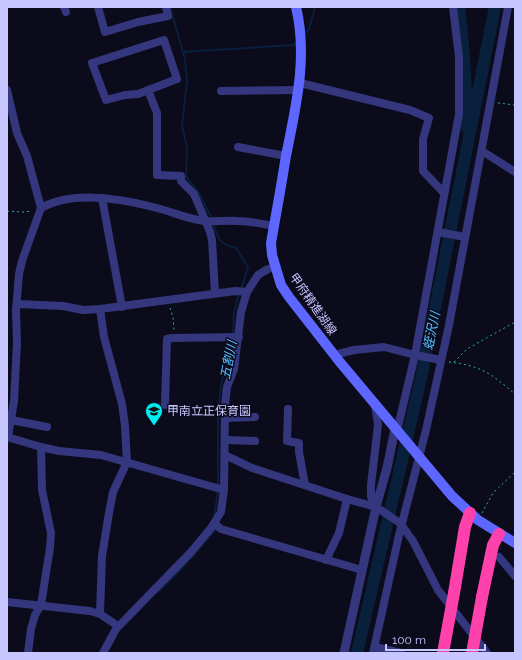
<svg xmlns="http://www.w3.org/2000/svg" width="522" height="660" viewBox="0 0 522 660" font-family="Raleway,'Noto Sans JP',sans-serif">
<style>
.lines{fill:none;stroke-linecap:round;stroke-linejoin:round}
.stream{stroke:#09203d;stroke-width:2}
.river{stroke:#09203d;stroke-width:12}
.path{stroke:#28b19d;stroke-width:1;stroke-dasharray:2 3;stroke-linecap:butt}
.minor{stroke:#34377d;stroke-width:8}
.tertiary{stroke:#34377d;stroke-width:9}
.secondary{stroke:#5d66ff;stroke-width:10}
.motorway{stroke:#ff41ac;stroke-width:12}
.motorway-bridge{stroke:#ff41ac;stroke-width:12}
.labels{text-anchor:middle;stroke-width:3;stroke-linejoin:round;paint-order:stroke}
.street-label{font-size:12px;fill:#c8c6ff;stroke:#0c0b1c}
.poi-label{font-size:12px;fill:#c8c6ff;stroke:#0c0b1c;text-anchor:start}
.water-label{font-size:13px;font-style:italic;fill:#54beff;stroke:#0c0b1c}
</style>
<rect width="100%" height="100%" fill="#0c0b1c"/>
<g class="lines">
<g class="stream">
<polyline points="170,7 185,59 187,81 182,125 187,148 186,177 199,193 212,219"/>
<polyline points="303,35 309,29 315,7"/>
<polyline points="183,52 294,45 298,41"/>
<path d="M213,223C219,240 218,243 236,248L248,267L241,290"/>
<polyline points="233,335 234,312 239,294"/>
<polyline points="218,487 218,408 222,381 231,355 233,339"/>
<polyline points="214,518 218,491"/>
<path d="M158,592C179,572 197,552 215,530V529"/>
</g>
<g class="river">
<path d="M459,7C464,47 467,87 466,127"/>
<polyline points="357,653 421,378 495,7"/>
</g>
<g class="path">
<polyline points="498,103 515,105"/>
<polyline points="7,211 23,212 32,211"/>
<polyline points="170,308 173,317 174,330"/>
<path d="M449,362C482,366 490,373 515,394"/>
<polyline points="454,362 467,349 515,322"/>
<polyline points="482,513 493,493 515,472"/>
</g>
<g class="minor">
<polyline points="64,7 66,12"/>
<polyline points="98,7 105,32 138,22 168,16 166,7"/>
<polygon points="164,40 177,79 138,94 125,95 106,100 92,63"/>
<polyline points="300,83 410,110 429,118 423,139 423,171 444,193"/>
<polyline points="7,90 17,133 27,156 41,208 22,261 19,274 16,310 17,343 14,401 8,437"/>
<polyline points="148,90 157,113 157,175 181,176 181,181 194,194 210,232 212,240 215,293"/>
<polyline points="221,91 299,90"/>
<polyline points="238,147 286,156"/>
<polyline points="482,151 515,172"/>
<polyline points="102,198 122,307"/>
<path d="M41,208C73,190 123,199 157,208C173,212 187,219 204,221C215,222 227,220 238,221C250,221 262,224 274,226"/>
<polyline points="438,232 465,237"/>
<polyline points="17,304 63,306 83,310 100,309 235,291 247,292"/>
<polyline points="334,355 354,350 384,347 415,355 441,360"/>
<polyline points="165,405 167,339 172,338 239,337"/>
<polyline points="375,405 378,425 371,485 371,497 376,507"/>
<polyline points="288,409 287,441 299,443 299,452 305,485"/>
<polyline points="225,418 255,417"/>
<polyline points="11,420 47,427"/>
<polyline points="397,431 415,355 459,114 459,57 453,7"/>
<polyline points="7,437 41,447 59,451 101,455 224,490"/>
<polyline points="225,440 255,441"/>
<polyline points="225,455 252,468 347,499 376,507 400,523 413,541 438,590 487,653"/>
<polyline points="214,523 221,529 362,570"/>
<polyline points="499,557 515,576"/>
<polyline points="326,560 339,533 347,499"/>
<polyline points="7,602 90,611 100,614 118,626"/>
<polyline points="100,614 102,556 109,513 113,492 127,462 125,426 122,404 104,337 100,309"/>
<polyline points="375,647 401,653"/>
<polyline points="28,653 31,629 35,615 41,605 50,548 51,533 42,490 41,447"/>
<polyline points="103,653 116,629 191,552 211,528 221,512 224,490 225,405 227,387 234,369 241,312 247,292 258,275 268,269 275,267"/>
<polyline points="373,653 399,535 426,430 449,325 508,7"/>
</g>
<polyline class="tertiary" points="344,653 376,507 387,468 395,429"/>
<path class="secondary" d="M296,7C308,57 296,106 286,156C284,168 282,180 280,192C277,209 274,226 271,243L272,255L281,285L289,297L339,361L452,496L478,520L515,543"/>
<g class="motorway">
<polyline points="454,593 465,527 470,513"/>
<polyline points="482,597 493,545 499,534"/>
</g>
<g class="motorway-bridge">
<polyline points="443,653 454,593"/>
<polyline points="472,653 482,597"/>
</g>
</g>
<defs>
<g id="school-pin" transform="scale(0.9)"><path d="M0 17L-7.5 6A9.5 9.5 0 1 1 7.5 6Z" fill="#00edf1" stroke="#0c0b1c"/><path d="M0-5L7-2L0 1L-7-2ZM-4 1L0 2.5L4 1V4Q0 6-4 4Z" fill="#111"/></g>
</defs>
<g fill-rule="evenodd">
<use href="#school-pin" x="154" y="411"/>
</g>
<g class="labels">
<g class="street-label">
<text transform="translate(313 304) rotate(55)" y="4">甲府精進湖線</text>
</g>
<g class="poi-label">
<text x="167" y="415">甲南立正保育園</text>
</g>
<g class="water-label">
<text transform="translate(431 331) rotate(-79)" y="5">蛭沢川</text>
<text transform="translate(228 360) rotate(-79)" y="5">五割川</text>
</g>
</g>
<rect width="522" height="660" fill="none" stroke="#c8c6ff" stroke-width="16"/>
<path d="M386 644v6h99v-6" fill="none" stroke="#c8c6ff" stroke-width="2"/>
<text x="392" y="644" font-size="12" fill="#c8c6ff" stroke="#0c0b1c" stroke-width="3" paint-order="stroke">100 m</text>
</svg>
